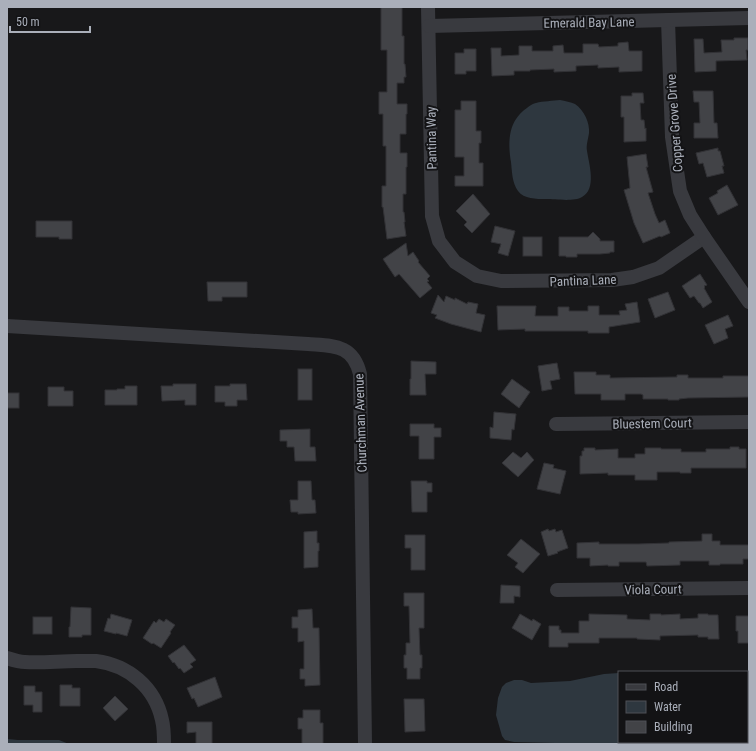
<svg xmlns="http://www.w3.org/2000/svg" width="756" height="751" viewBox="0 0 756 751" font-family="'Roboto Condensed',sans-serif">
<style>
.water{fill:#2e373f}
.building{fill:#424347;stroke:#323236}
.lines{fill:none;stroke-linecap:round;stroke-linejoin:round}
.minor{stroke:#393a3f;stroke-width:14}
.labels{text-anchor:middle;stroke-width:4;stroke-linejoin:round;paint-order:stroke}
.street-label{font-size:13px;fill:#aaafba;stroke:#131315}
</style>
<rect width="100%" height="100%" fill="#18181a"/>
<g class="water">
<path d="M560,100C565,101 571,102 575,104C584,110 590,123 589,133C588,140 586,145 587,151C589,164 597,189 582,197C574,202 555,199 546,199C536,199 524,199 518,191C512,183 512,171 511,162C508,143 508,124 523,111C527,108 531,104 536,103C543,101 553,101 560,100Z"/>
<polygon points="619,673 619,742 722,742 720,744 595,744 514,742 505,740 502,736 496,715 498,698 502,687 506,683 514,680 522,680 531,683 570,681 604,674"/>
<polygon points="7,739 18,740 59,740 69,744 7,744"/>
</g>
<g class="building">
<polygon points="381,7 402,7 402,36 404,36 404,64 405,64 406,77 404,77 404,83 397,83 397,104 407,104 407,114 406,114 406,134 400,134 400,153 407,153 407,167 406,167 406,194 403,194 403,212 404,212 405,222 404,222 406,236 387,239 383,207 382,207 382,186 386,186 386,146 383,146 383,114 379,114 379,92 387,92 387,50 381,50"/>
<polygon points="734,38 748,38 748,50 746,50 747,60 716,61 716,71 695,72 694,39 703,39 704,53 722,52 721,40 734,40"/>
<polygon points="628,42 629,51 642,51 642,71 619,72 619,67 598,68 598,65 576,66 576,71 554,72 554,69 530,70 530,71 514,71 514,75 492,76 491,48 501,48 501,56 519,55 519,46 532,46 532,51 553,51 553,46 563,45 564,53 583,53 583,44 598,44 599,47 618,46 618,43"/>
<polygon points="464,49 476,49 476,71 466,71 466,74 455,74 455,53 464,53"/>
<polygon points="693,91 713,91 714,123 717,123 718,138 694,138 694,123 700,123 699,102 694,102"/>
<polygon points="632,93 643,93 644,103 640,103 641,120 644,120 645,129 646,128 646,141 624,142 624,117 621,117 621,96 632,96"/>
<polygon points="461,101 476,101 476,131 481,131 481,143 479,143 479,163 483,163 483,186 455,186 455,176 464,176 464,157 455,157 455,110 461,110"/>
<polygon points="718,148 718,151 720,151 724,166 722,166 724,173 707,177 703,163 699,164 696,153"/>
<polygon points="646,154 648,167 646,167 653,192 648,193 655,214 659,223 665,220 670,233 661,237 660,236 643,243 634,223 624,190 630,188 627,157"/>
<polygon points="727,185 738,205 718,215 709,198 718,193 717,191"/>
<polygon points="473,194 490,214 472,233 464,225 467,222 456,211"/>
<polygon points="36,221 72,221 72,239 59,239 59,237 36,237"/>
<polygon points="495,226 515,231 508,256 498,253 501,244 491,242"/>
<polygon points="593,232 600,239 600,241 614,241 614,252 610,252 610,253 600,254 577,254 577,257 566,257 566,256 559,256 559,237 588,237"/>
<rect x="523" y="237" width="19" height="19"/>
<polygon points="406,243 408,256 413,252 419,261 418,262 430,276 427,279 429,281 427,282 432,288 420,298 399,274 395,277 383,259"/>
<polygon points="700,274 707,285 704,286 705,287 704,288 712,302 703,308 700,303 699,303 694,296 690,298 682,286"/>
<polygon points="207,282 247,282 247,297 222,297 222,301 208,301"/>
<polygon points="668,292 675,310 655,318 648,299"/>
<polygon points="438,295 444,302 446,296 455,300 455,298 467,304 468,302 478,304 476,313 485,315 481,332 451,324 435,318 437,315 431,313"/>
<polygon points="637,302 640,322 609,327 609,333 588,333 588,331 525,331 525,329 498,330 497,306 536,306 535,316 558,316 558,307 569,307 569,311 588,311 588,306 599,306 599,315 620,315 619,311 627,310 625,304"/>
<polygon points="728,315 733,326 725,329 728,338 714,344 705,325"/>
<polygon points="411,361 436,362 436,374 425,374 426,395 410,395 410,379 411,379"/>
<polygon points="557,363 560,379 550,381 552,389 542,391 538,366"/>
<rect x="298" y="369" width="14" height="31"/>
<polygon points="574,372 596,372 596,375 610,375 610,378 677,377 677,375 688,375 688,378 723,378 723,376 749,376 749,397 688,398 679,399 679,400 668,400 668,399 643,399 643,395 641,394 625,394 625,400 601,400 601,394 575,394"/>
<polygon points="512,379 530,392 519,408 501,394"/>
<polygon points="173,384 196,384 196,405 185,405 185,400 162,401 161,386 173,386"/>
<polygon points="230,384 246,384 247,400 237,400 237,406 225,406 225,402 215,402 215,386 230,386"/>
<polygon points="125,386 137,386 137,405 105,405 105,390 117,390 117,389 125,389"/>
<polygon points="48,387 64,387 64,391 73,391 73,406 48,406"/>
<rect x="7" y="393" width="12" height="15"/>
<polygon points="494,412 516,414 514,430 512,429 511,440 490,438 490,427 493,428"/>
<polygon points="410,424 434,424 434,428 441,428 441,437 434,437 434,459 419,459 419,436 410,436"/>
<polygon points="310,429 310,447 315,447 316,461 295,461 294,447 287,447 287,441 280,441 280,430"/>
<polygon points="730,447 739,447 739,449 746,449 746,468 691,468 691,473 680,473 680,472 657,472 657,480 635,480 635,475 608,475 608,473 580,474 580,456 582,456 582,451 584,451 584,448 595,448 595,450 618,449 618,458 635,458 635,454 645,454 645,448 661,448 661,449 681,449 681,452 706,452 706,449 730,449"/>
<polygon points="513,452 521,458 527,452 534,460 518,477 502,463"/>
<polygon points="544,463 554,465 553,468 566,471 560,494 537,489"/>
<polygon points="298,481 311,481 312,500 315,500 316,513 298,514 298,512 291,512 290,500 298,500"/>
<polygon points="411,481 427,481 427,483 432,483 432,492 427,492 427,512 412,512"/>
<polygon points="548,529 549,531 555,529 556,532 562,530 568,548 557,552 558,553 548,556 541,532"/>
<polygon points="317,531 317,543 319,543 319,551 318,551 318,567 304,568 304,532"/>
<polygon points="702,534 712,534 712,541 720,541 720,545 749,545 749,559 743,559 743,564 720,564 720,565 709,565 709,561 680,561 680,565 647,566 646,562 619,562 619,566 608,566 608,565 590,566 590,558 577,558 577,543 599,542 599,544 638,544 669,543 669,542 702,541"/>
<polygon points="405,535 425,535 425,570 411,570 411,548 405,548"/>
<polygon points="521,539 540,554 523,573 515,567 518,563 507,555"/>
<polygon points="501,585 520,586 520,597 514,596 514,603 500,603"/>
<polygon points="404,593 424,593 424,628 419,628 420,655 422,655 422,668 420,668 420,679 407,679 407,668 404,668 404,655 406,655 406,643 410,643 409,606 404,606"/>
<polygon points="71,607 91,608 91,635 82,635 82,637 69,637 69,627 70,627"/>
<polygon points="312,609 313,628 319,628 320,685 305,686 305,679 300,679 300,669 304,669 304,641 298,642 298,628 292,628 292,617 298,617 298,610"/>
<polygon points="111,614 132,620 127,636 116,633 116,634 104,631 108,618 110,619"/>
<polygon points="520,614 532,621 533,619 541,624 532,640 512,628"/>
<polygon points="589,614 627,615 627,619 650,620 650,614 661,614 661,615 680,614 680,619 698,618 698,614 708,614 708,615 718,615 719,639 708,639 708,637 698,637 698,635 660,636 660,640 637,639 637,638 599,638 599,643 568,643 568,647 549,647 549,626 559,626 559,630 561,630 561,633 579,633 579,621 589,621"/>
<polygon points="736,616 749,616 749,643 738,643 738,631 736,631"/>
<rect x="33" y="617" width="19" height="17"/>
<polygon points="159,619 164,622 166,619 175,625 170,632 171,633 161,648 153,643 152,644 143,638 154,621 156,623"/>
<polygon points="184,645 196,660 190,664 193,667 184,673 180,668 179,669 174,662 173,663 168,656"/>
<polygon points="215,677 222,697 198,707 194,698 192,699 187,688"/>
<polygon points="60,685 72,685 72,688 80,688 80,706 60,706"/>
<polygon points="24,686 35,686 35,692 42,692 42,712 33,712 33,705 24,705"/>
<polygon points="115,696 128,709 115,721 103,708"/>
<polygon points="404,699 424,699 425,731 405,732"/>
<polygon points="303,710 320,710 320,723 323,723 323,744 302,744 302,729 298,729 298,718 303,718"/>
<polygon points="187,722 212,722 212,744 196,744 196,732 187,733"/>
</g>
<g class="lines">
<g class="minor">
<polyline points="428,7 432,216 439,241 455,262 477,276 501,281 612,280 633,277 659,268 704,237"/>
<polyline points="668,20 672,137 680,191 690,215 704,237 749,302"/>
<polyline points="429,26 749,18"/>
<path d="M7,326L308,344C333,346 353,344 360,374L365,744"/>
<polyline points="556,424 749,422"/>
<polyline points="557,590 749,588"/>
<path d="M7,658C13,660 19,662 25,662C42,663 60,661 77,661C83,661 90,661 96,661C128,665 155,687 162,720C164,728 164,736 164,744"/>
</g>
</g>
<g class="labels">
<g class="street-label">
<text transform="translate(589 22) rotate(-1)" y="5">Emerald Bay Lane</text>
<text transform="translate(674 123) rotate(-94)" y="5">Copper Grove Drive</text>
<text transform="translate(431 138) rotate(-91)" y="5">Pantina Way</text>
<text transform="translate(583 280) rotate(-2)" y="5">Pantina Lane</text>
<text transform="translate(360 423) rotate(-92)" y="5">Churchman Avenue</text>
<text transform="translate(652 423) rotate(-1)" y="5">Bluestem Court</text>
<text transform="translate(653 589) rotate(-1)" y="5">Viola Court</text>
</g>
</g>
<rect width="756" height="751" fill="none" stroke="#aaafba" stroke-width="16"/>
<rect x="618" y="671" width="130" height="72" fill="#131315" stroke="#4f5157"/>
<rect x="626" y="684" width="20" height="6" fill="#393a3f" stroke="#4f5157"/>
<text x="654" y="691" font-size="12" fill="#aaafba">Road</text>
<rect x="626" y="701" width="20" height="12" fill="#2e373f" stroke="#4f5157"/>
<text x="654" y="711" font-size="12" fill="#aaafba">Water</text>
<rect x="626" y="721" width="20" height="12" fill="#424347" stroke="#4f5157"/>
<text x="654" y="731" font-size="12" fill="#aaafba">Building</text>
<path d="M10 26v6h80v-6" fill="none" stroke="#aaafba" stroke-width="2"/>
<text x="16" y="26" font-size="12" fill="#aaafba" stroke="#131315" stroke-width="3" paint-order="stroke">50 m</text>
</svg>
